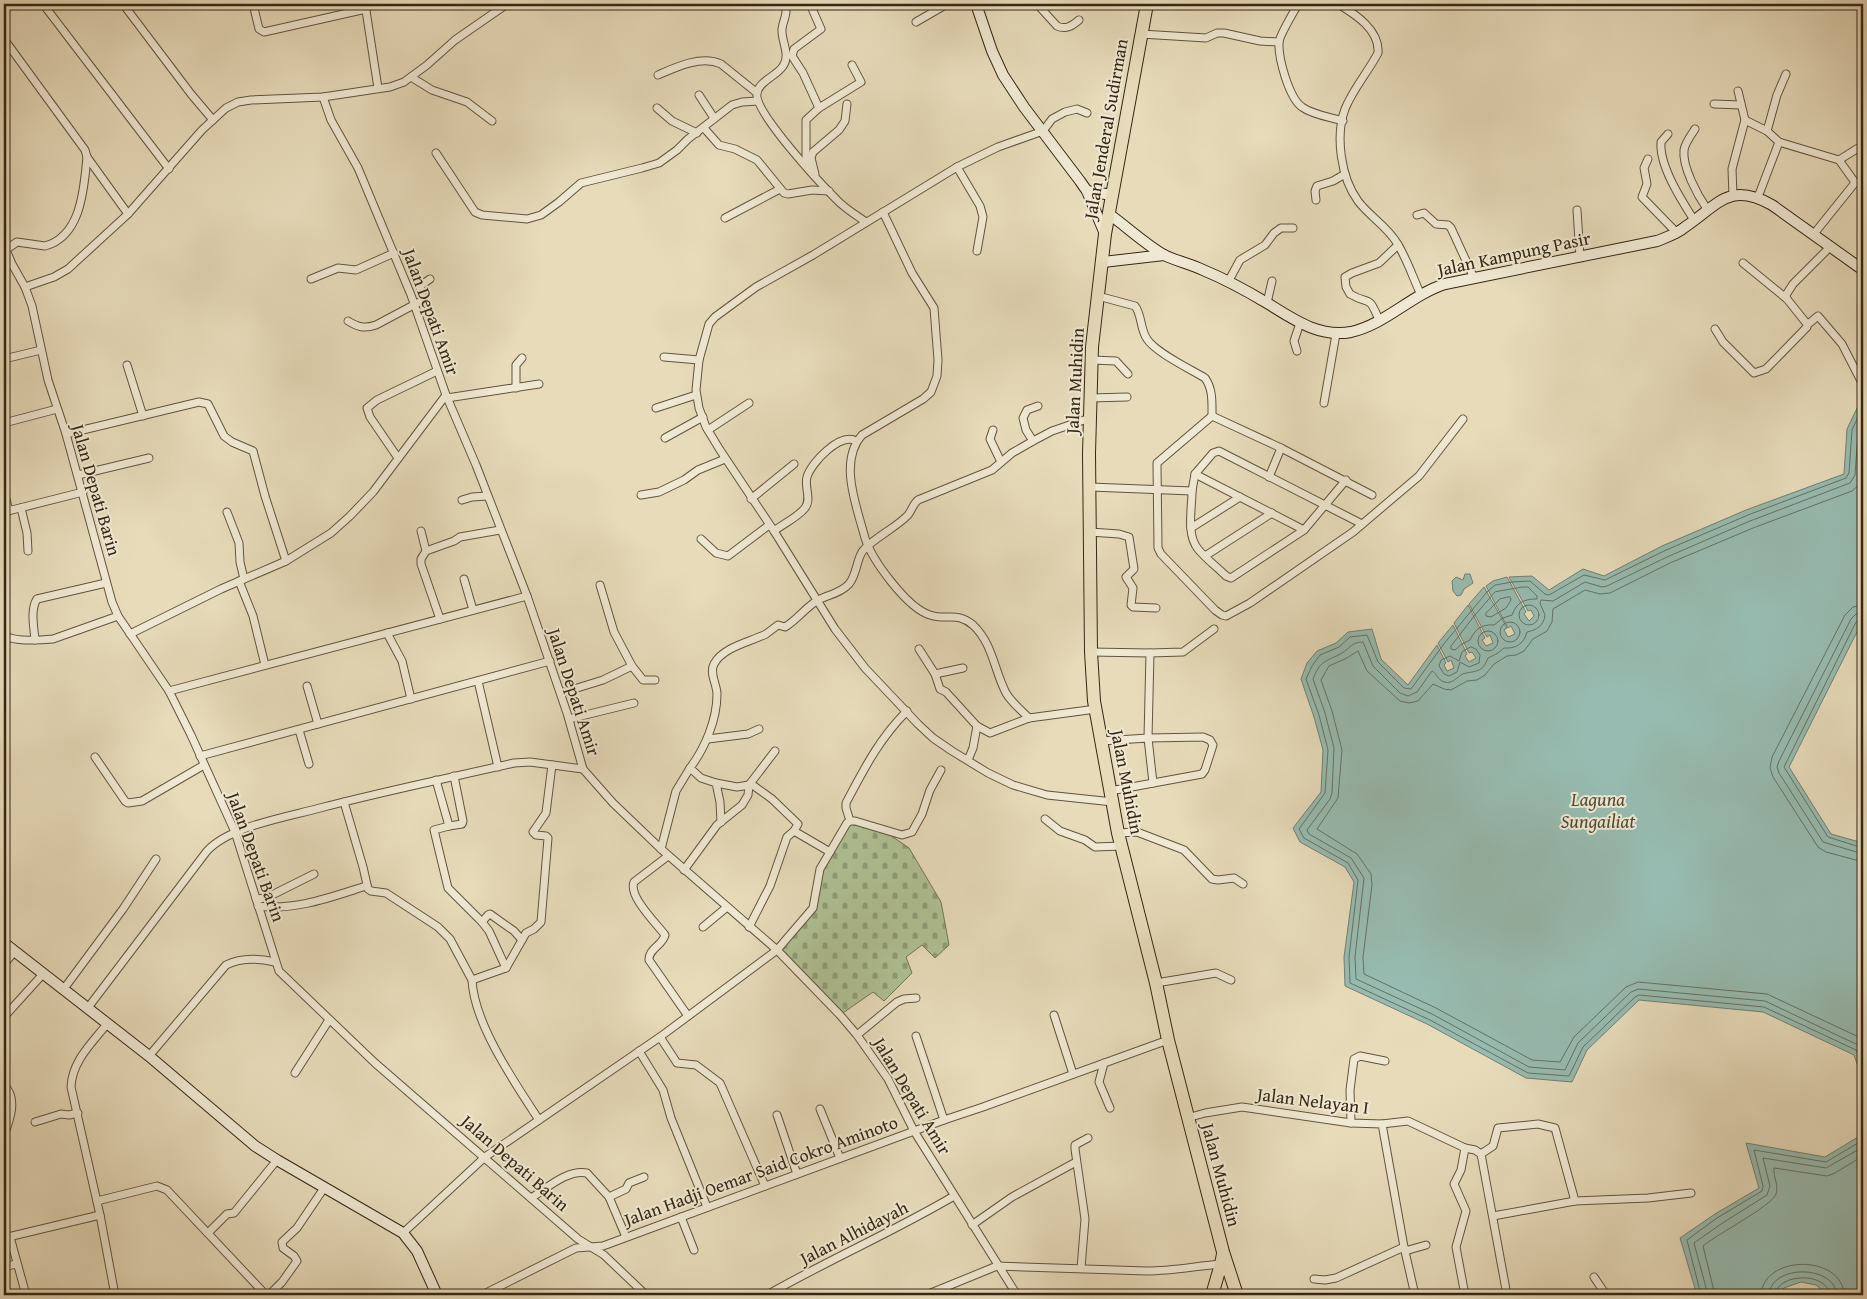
<svg xmlns="http://www.w3.org/2000/svg" width="1867" height="1299" viewBox="0 0 1867 1299" font-family="'Gentium Book Plus',serif">
<style>
.cemetery{fill:url(#cemetery-stones);stroke:#727454}
.water{fill:#97bbb0;stroke:#708072}
.lines{fill:none;stroke-linecap:round;stroke-linejoin:round}
.shore{stroke:#667162;stroke-width:1}
.street-casing{stroke:#62543e;stroke-width:9}
.secondary-casing{stroke:#362714;stroke-width:12}
.highway-casing{stroke:#362714;stroke-width:14}
.street{stroke:#efe8d2;stroke-width:7}
.secondary{stroke:#efe8d2;stroke-width:10}
.highway{stroke:#e7dbba;stroke-width:12}
.labels{text-anchor:middle;stroke-width:4;stroke-linejoin:round;paint-order:stroke}
.street-label{font-size:18px;fill:#362714;stroke:#efe8d2}
.water-label{font-size:19px;font-style:italic;fill:#4e4c3b;stroke:#efe8d2}
</style>
<defs>
<pattern id="cemetery-stones" width="16" height="16" patternUnits="userSpaceOnUse" patternTransform="scale(1.25)"><rect width="16" height="16" fill="#afc194"/><path d="M2 7V4a2 2 0 0 1 4 0v3zM10 15v-3a2 2 0 0 1 4 0v3z" fill="#8f9d78"/></pattern>
</defs>
<rect width="100%" height="100%" fill="#e7dbba"/>
<filter id="stains"><feTurbulence type="fractalNoise" baseFrequency=".004" numOctaves="4"/><feColorMatrix values="0 0 0 0 .2 0 0 0 0 .09 0 0 0 0 .02 0 0 0 .5 -.17"/></filter>
<radialGradient id="worn" r=".72"><stop offset=".6" stop-color="#630" stop-opacity="0"/><stop offset="1" stop-color="#630" stop-opacity=".3"/></radialGradient>
<polygon class="cemetery" points="848,824 883,830 909,848 941,902 949,945 935,958 922,945 906,957 912,973 884,1001 873,992 840,1015 779,953 800,927 811,910 821,869"/>
<g class="water">
<polygon points="1863,396 1863,620 1789,767 1831,834 1863,843 1863,1081 1854,1055 1763,1012 1639,1000 1587,1050 1572,1082 1526,1078 1427,1024 1345,986 1344,957 1354,882 1345,867 1300,842 1293,828 1321,792 1323,750 1314,717 1301,679 1307,663 1317,651 1336,643 1348,632 1372,629 1381,659 1408,685 1437,645 1446,663 1444,665 1447,671 1454,668 1451,660 1448,662 1438,643 1453,625 1467,654 1465,656 1469,662 1476,658 1472,652 1469,653 1454,623 1468,605 1485,638 1482,640 1486,646 1493,643 1490,635 1487,637 1469,604 1484,587 1507,628 1504,630 1508,637 1515,634 1511,626 1508,628 1486,586 1493,581 1507,577 1526,612 1524,614 1529,621 1534,616 1531,610 1528,611 1509,577 1532,576 1549,590 1583,569 1604,576 1662,546 1746,510 1844,474 1847,429"/>
<polygon points="1465,574 1470,574 1473,583 1464,589 1461,595 1457,596 1453,591 1452,581 1456,577 1463,580"/>
<polygon points="1863,1134 1863,1295 1828,1295 1816,1285 1801,1282 1784,1288 1779,1295 1697,1295 1680,1238 1715,1214 1759,1188 1746,1143 1825,1157"/>
</g>
<g class="lines">
<g class="shore">
<polyline points="1863,406 1852,430 1849,473 1846,478 1748,515 1664,551 1605,580 1584,575 1549,595 1545,594 1530,581 1512,582 1495,585 1487,592 1443,645 1411,689 1404,688 1378,662 1367,635 1350,637 1339,647 1320,655 1312,666 1306,679 1319,715 1328,750 1325,793 1299,829 1304,838 1348,863 1358,880 1349,957 1350,983 1430,1020 1528,1073 1569,1076 1583,1047 1635,997 1639,995 1764,1007 1856,1050 1863,1066"/>
<path d="M1863,421L1858,432L1855,475L1850,483L1750,521L1667,557L1607,586L1602,587L1585,582L1553,601L1541,600L1540,603L1545,615C1544,626 1536,630 1527,632C1524,644 1515,649 1504,648L1498,653L1488,658C1483,671 1478,671 1466,673C1458,674 1454,685 1444,682C1438,680 1437,674 1432,671L1417,692L1408,696L1400,693L1373,666L1363,642C1352,642 1350,648 1342,653C1326,662 1320,660 1313,679L1325,713L1334,748L1332,793L1330,799L1307,830L1309,834L1351,858L1364,878L1355,957L1356,979L1432,1014L1529,1067L1565,1070L1578,1043L1631,992L1638,989L1765,1001L1858,1045L1863,1049"/>
<polyline points="1863,472 1861,483 1852,491 1753,528 1670,563 1610,593 1600,594 1585,590 1553,609 1552,622 1547,631 1533,639 1524,651 1516,655 1507,656 1494,664 1485,675 1477,680 1467,681 1451,690 1444,689 1433,684 1418,701 1409,703 1400,701 1367,671 1358,651 1345,659 1329,666 1321,680 1332,711 1342,750 1338,798 1317,829 1357,854 1371,874 1372,885 1363,957 1364,974 1436,1008 1532,1060 1560,1062 1574,1037 1626,987 1638,982 1767,994 1863,1039"/>
<path d="M1523,587H1528L1537,596V599C1524,599 1517,602 1512,615L1503,618L1494,625C1482,624 1475,629 1470,640L1462,644L1455,650L1451,649V646L1475,615L1495,592Z"/>
<polygon points="1510,597 1511,600 1506,608 1491,617 1486,616 1486,613 1500,599"/>
<polyline points="1863,605 1853,607 1845,615 1772,757 1770,768 1773,777 1818,847 1826,852 1863,862"/>
<circle cx="1529" cy="615" r="10"/>
<polyline points="1863,613 1856,614 1851,619 1779,761 1777,767 1779,773 1823,842 1863,854"/>
<polyline points="1863,619 1856,622 1784,767 1828,837 1863,848"/>
<circle cx="1510" cy="632" r="10"/>
<circle cx="1488" cy="641" r="10"/>
<polygon points="1471,647 1476,649 1480,655 1479,663 1469,667 1460,662 1457,672 1449,676 1444,674 1439,666 1441,660 1450,656 1459,661 1462,652"/>
<polyline points="1701,1295 1687,1240 1717,1218 1762,1191 1763,1186 1754,1150 1826,1162 1863,1140"/>
<polyline points="1708,1295 1694,1243 1721,1224 1767,1195 1770,1186 1763,1158 1826,1168 1863,1147"/>
<path d="M1715,1295L1703,1246C1717,1234 1772,1206 1776,1194C1779,1185 1773,1177 1774,1168L1827,1176L1835,1173L1863,1156"/>
<path d="M1761,1295C1763,1254 1843,1254 1844,1295"/>
<path d="M1769,1295C1770,1264 1835,1264 1837,1295"/>
<path d="M1775,1295C1778,1272 1828,1272 1830,1295"/>
</g>
<g class="street-casing">
<g id="street">
<polyline points="43,4 169,169"/>
<polyline points="123,4 191,94 213,120"/>
<polyline points="253,4 259,29 264,32 366,9"/>
<polyline points="365,4 378,88"/>
<path d="M784,4C789,14 783,19 782,29C781,41 791,55 783,66C777,76 759,81 757,93C753,111 821,184 836,199C844,208 856,215 866,222"/>
<polyline points="810,4 821,29 794,49 792,56 803,73 819,108"/>
<path d="M1037,4L1057,26C1066,30 1072,26 1079,20"/>
<path d="M1298,4C1294,12 1280,34 1279,42C1278,58 1289,98 1302,107C1313,115 1330,117 1343,121"/>
<path d="M1338,4C1355,14 1380,30 1378,53C1368,72 1353,89 1345,109C1335,136 1341,178 1358,201C1369,216 1387,226 1397,243C1407,259 1413,278 1421,295"/>
<polyline points="916,22 947,4"/>
<polyline points="1141,34 1206,38 1217,33 1224,33 1260,41 1279,42"/>
<polyline points="4,39 85,150 87,157 128,214"/>
<path d="M658,75C676,67 701,55 721,64L757,93"/>
<polyline points="411,77 432,90 467,102 492,121"/>
<polyline points="699,95 714,118"/>
<polyline points="323,97 331,120 358,168 411,295 446,395 476,465 527,596 567,713 583,769 613,803 661,849 777,950 840,1015 857,1035 888,1079 914,1131 1017,1295"/>
<polyline points="1714,104 1741,105"/>
<polyline points="657,108 672,121 697,133"/>
<polyline points="1087,113 1077,109 1065,112 1052,119 1043,131 998,147 957,167 813,255 756,287 715,317 709,324 699,360 696,390 699,408 706,427 720,450 774,531 835,629 865,668 918,724 933,738 952,751 988,773 1013,785 1047,795 1113,802"/>
<polyline points="1745,120 1767,131 1779,142 1839,160 1863,145"/>
<polyline points="704,128 719,145 735,149 757,160 784,193 788,194 812,190 829,191"/>
<path d="M1695,129C1691,135 1685,143 1684,150C1682,167 1698,196 1707,209"/>
<polyline points="1767,131 1777,95 1786,74"/>
<path d="M1668,134L1661,142C1659,166 1682,201 1694,220"/>
<polyline points="436,153 475,212 482,215 527,219 541,215 559,202 581,183 642,168 659,163 677,150 688,139 732,105 742,102 758,101"/>
<polyline points="1648,159 1644,168 1647,184 1642,197 1677,233"/>
<polyline points="806,165 806,120 819,108 861,82 852,65"/>
<polyline points="957,167 980,206 983,217 977,251"/>
<polyline points="815,174 811,158 813,152 839,130 845,121 847,104"/>
<polyline points="1733,196 1732,169 1745,120 1738,91"/>
<polyline points="1758,197 1779,142"/>
<polyline points="1316,200 1315,191 1317,186 1333,181 1345,174"/>
<polyline points="1577,210 1580,257"/>
<path d="M883,212L912,273L934,308L938,360L937,376L931,392L923,399L862,435C838,462 857,507 865,538C872,560 907,608 930,615C947,621 957,611 973,625C993,644 994,670 1006,693C1011,702 1022,711 1029,718"/>
<polyline points="1417,215 1424,213 1436,224 1448,225 1451,228 1474,278"/>
<polyline points="725,218 780,189"/>
<polyline points="1813,235 1854,184 1854,181 1839,160"/>
<polyline points="4,245 12,264 25,287 32,306 48,380 66,434 112,602 118,616 169,691 191,735 235,832 279,971 375,1063 578,1239 604,1255 646,1295"/>
<path d="M4,251L17,242L45,246C82,236 84,187 87,157"/>
<polyline points="311,279 338,268 356,270 394,253"/>
<polyline points="1228,282 1240,260 1265,245 1274,233 1281,228 1293,228"/>
<polyline points="25,287 54,277 68,269 128,214 202,130 226,108 238,102 251,100 323,97 390,87 404,82 427,65 455,40 507,4"/>
<path d="M1098,296L1135,306C1142,315 1140,329 1147,339C1155,352 1190,369 1205,378C1213,389 1212,403 1212,416"/>
<polyline points="1787,299 1786,295 1793,284 1830,247"/>
<polyline points="1267,303 1272,281"/>
<path d="M1379,320C1368,293 1370,306 1350,294L1346,287L1345,277L1352,273L1379,263L1398,245"/>
<path d="M348,321C358,327 364,329 376,325L423,300L420,286L430,279"/>
<polyline points="1807,325 1818,316 1842,344 1861,381"/>
<polyline points="1715,329 1723,342 1754,373 1766,369 1807,327 1807,324 1787,299 1743,263"/>
<polyline points="1297,351 1294,341 1300,323"/>
<polyline points="664,357 699,360"/>
<polyline points="4,359 41,350"/>
<polyline points="1092,360 1116,361 1128,374"/>
<polyline points="127,365 143,416"/>
<polyline points="516,388 516,365 522,358"/>
<polyline points="447,398 539,384"/>
<polyline points="1090,398 1127,397"/>
<polyline points="1324,403 1336,334"/>
<polyline points="656,408 696,395"/>
<polyline points="4,423 57,409"/>
<polyline points="708,430 749,403"/>
<polyline points="993,430 990,439 1001,462"/>
<polyline points="66,434 199,402 208,404 224,436 232,442 253,451 265,496 286,561"/>
<polyline points="665,438 703,417"/>
<polyline points="1033,441 1026,430 1023,418 1027,410 1038,406"/>
<polyline points="398,458 370,417 367,408 377,400 437,371"/>
<polyline points="1195,474 1304,530"/>
<polyline points="78,475 149,458"/>
<polyline points="1269,477 1281,448"/>
<polyline points="1090,487 1192,491 1195,474 1213,453 1219,451 1362,524"/>
<path d="M1192,491C1192,509 1186,534 1198,549C1206,559 1217,567 1226,576L1231,578L1304,530L1346,480"/>
<polyline points="4,492 9,511"/>
<polyline points="641,495 659,492 684,480 698,470 725,459"/>
<polyline points="1372,495 1281,448 1212,416 1157,463 1158,548 1161,554 1215,610 1222,615 1226,616 1250,603 1353,532 1419,476 1463,419"/>
<polyline points="751,499 794,464"/>
<polyline points="462,500 472,497 487,496"/>
<polyline points="21,508 27,533 28,551"/>
<polyline points="4,512 83,492"/>
<polyline points="227,512 239,543 240,562 244,579"/>
<polyline points="1191,528 1240,497"/>
<polyline points="421,531 426,551 421,559 421,564 440,619"/>
<path d="M774,531C783,524 798,517 805,508C812,499 804,487 807,477C811,463 840,432 856,441"/>
<polyline points="1090,532 1119,534 1129,537 1134,569 1126,577 1133,588 1131,605 1133,607 1156,608"/>
<polyline points="701,539 716,553 728,556 769,525"/>
<polyline points="426,551 454,541 460,537 500,530"/>
<polyline points="1205,556 1272,513"/>
<polyline points="464,579 473,610"/>
<polyline points="239,581 253,616 265,665"/>
<polyline points="600,585 614,632 632,666"/>
<polyline points="387,633 402,661 411,699"/>
<polyline points="130,634 221,589 286,561 331,533 350,516 373,492 446,395"/>
<path d="M4,635C13,642 42,640 53,639L118,616"/>
<path d="M35,640C34,627 30,610 37,599L106,583"/>
<polyline points="919,649 935,674 940,689 946,692 977,726 990,733 1029,718 1096,709"/>
<polyline points="1091,652 1150,653 1148,738 1203,737 1210,740 1213,745 1205,770 1202,774 1110,791"/>
<polyline points="1150,653 1183,652 1214,629"/>
<polyline points="935,674 963,668"/>
<polyline points="478,681 498,767"/>
<polyline points="307,686 318,724"/>
<polyline points="169,691 527,596"/>
<polyline points="561,693 603,680 632,666 643,680 655,680"/>
<polyline points="569,719 634,703"/>
<polyline points="299,730 309,764"/>
<polyline points="708,739 748,734 759,729"/>
<polyline points="1101,741 1148,738 1153,783"/>
<polyline points="200,756 550,661"/>
<polyline points="95,757 125,801 128,803 142,801 204,765"/>
<polyline points="968,760 973,748 977,726"/>
<polyline points="436,780 449,826 434,830 448,888 482,922 488,915 490,914 514,931 522,940"/>
<polyline points="716,783 737,787 749,785 754,786 772,799 798,824 794,831 787,837 770,886 749,927"/>
<polyline points="344,802 363,867 368,889 371,891 386,893 438,927 450,939 472,980 506,968 526,933 534,929 541,922 548,838 546,836 536,835 533,832 546,813 552,765"/>
<polyline points="1045,819 1060,831 1085,840 1095,847 1122,846"/>
<path d="M850,821L846,808V803C864,769 879,739 907,711"/>
<path d="M721,822L720,802L716,783L701,778L690,768C705,748 717,720 717,694C717,685 709,673 714,664C723,647 750,642 766,634C770,631 774,628 778,625L785,627C797,620 806,607 818,600C828,595 841,593 849,584C857,574 856,562 862,552C870,540 896,528 908,515C912,510 913,504 918,500L992,470L1012,453L1033,441L1052,431L1090,418"/>
<polyline points="449,826 462,824 463,821 454,776"/>
<polyline points="794,831 830,852"/>
<polyline points="1118,833 1137,832 1184,850 1212,879 1218,880 1234,878 1243,884"/>
<polyline points="661,849 676,791 690,768"/>
<path d="M668,856L634,882C628,896 656,923 665,935C663,945 648,949 649,960L688,1016"/>
<polyline points="684,870 717,825 742,805 748,795 749,785 775,751"/>
<polyline points="256,899 266,898 314,874"/>
<path d="M258,906C295,911 331,897 366,886"/>
<polyline points="482,922 489,931 506,968"/>
<polyline points="703,927 727,907"/>
<polyline points="4,964 15,951"/>
<path d="M472,980C474,1024 515,1083 539,1120"/>
<polyline points="1156,983 1216,973 1231,980"/>
<polyline points="63,990 123,909 156,859"/>
<path d="M87,1009L207,851C230,826 287,817 320,808C384,791 449,778 514,763L530,762L583,769"/>
<polyline points="1054,1015 1073,1074"/>
<polyline points="4,1017 43,974"/>
<path d="M107,1024C92,1043 72,1061 71,1087L100,1215L115,1295"/>
<polyline points="857,1035 897,1002 904,999 916,998"/>
<polyline points="916,1036 944,1120"/>
<polyline points="660,1037 677,1063 696,1065 720,1083 765,1186"/>
<polyline points="639,1051 663,1090 671,1118 707,1207"/>
<path d="M149,1056L226,965C242,957 258,958 275,962"/>
<polyline points="1104,1063 1099,1082 1110,1108"/>
<polyline points="295,1073 329,1020"/>
<path d="M4,1085C18,1098 10,1120 4,1135"/>
<polyline points="820,1109 840,1158"/>
<polyline points="777,1115 797,1174"/>
<polyline points="1187,1118 1205,1113 1242,1107 1351,1123 1382,1124 1404,1247 1415,1295"/>
<polyline points="35,1122 61,1114 69,1115 78,1113"/>
<polyline points="1351,1123 1350,1090 1354,1059 1360,1056 1385,1061"/>
<polyline points="1382,1124 1408,1121 1465,1148 1475,1150 1481,1154 1507,1295"/>
<polyline points="1465,1148 1461,1170 1454,1184 1466,1211 1456,1247 1465,1295"/>
<polyline points="1481,1154 1493,1146 1498,1128 1538,1124 1555,1128 1575,1201"/>
<polyline points="609,1197 626,1189 629,1183 644,1177"/>
<path d="M531,1198C547,1188 568,1169 587,1173L609,1197L626,1237"/>
<polyline points="97,1201 157,1186 167,1190 266,1295"/>
<polyline points="1493,1216 1575,1201 1648,1198 1691,1193"/>
<polyline points="681,1217 694,1250"/>
<polyline points="972,1225 1012,1197 1076,1162"/>
<polyline points="208,1233 227,1214 234,1213 277,1160"/>
<polyline points="403,1233 485,1157 660,1037 777,950 813,908 820,869 847,823 850,821 855,821 902,835 912,832 922,814 930,790 941,770"/>
<polyline points="10,1237 26,1295"/>
<polyline points="4,1238 100,1215"/>
<polyline points="1405,1251 1426,1245"/>
<polyline points="4,1267 16,1264"/>
<polyline points="1081,1268 1085,1219 1075,1149 1075,1145 1088,1138"/>
<polyline points="1594,1277 1606,1295"/>
<polyline points="1314,1279 1325,1280 1336,1278 1404,1247"/>
<polyline points="269,1295 282,1282 297,1261 294,1256 283,1248 282,1242 297,1228 324,1188"/>
<polyline points="482,1295 576,1248 603,1246 944,1120 983,1107 1168,1040"/>
<path d="M767,1295C828,1260 893,1232 954,1196"/>
<path d="M926,1295L997,1266L1147,1271C1172,1271 1196,1266 1221,1264"/>
</g>
</g>
<g class="secondary-casing">
<g id="secondary">
<polyline points="976,4 992,51 1003,75 1024,107 1080,181 1087,191 1105,234"/>
<polyline points="1087,191 1112,195"/>
<path d="M1109,214C1127,227 1145,244 1164,255C1176,261 1191,264 1203,270C1225,279 1247,291 1267,303C1293,319 1319,338 1351,332C1386,324 1411,295 1445,284L1657,241C1667,237 1677,234 1685,227C1718,205 1729,181 1772,205L1863,270"/>
<polyline points="1103,262 1164,255"/>
<polyline points="4,943 149,1056 255,1146 277,1160 403,1233 417,1251 437,1295"/>
</g>
</g>
<g class="highway-casing">
<g id="highway">
<polyline points="1147,4 1105,234 1092,347 1089,453 1091,652 1094,701 1118,833 1156,983 1168,1040 1223,1252 1237,1295"/>
<polyline points="1212,1295 1221,1264 1223,1254"/>
</g>
</g>
<use href="#street" class="street"/>
<use href="#secondary" class="secondary"/>
<use href="#highway" class="highway"/>
</g>
<g class="labels">
<g class="street-label">
<text transform="translate(1106 129) rotate(-80)" y="6">Jalan Jenderal Sudirman</text>
<text transform="translate(1514 254) rotate(-12)" y="6">Jalan Kampung Pasir</text>
<text transform="translate(431 312) rotate(70)" y="6">Jalan Depati Amir</text>
<text transform="translate(1075 381) rotate(-87)" y="6">Jalan Muhidin</text>
<text transform="translate(96 490) rotate(74)" y="6">Jalan Depati Barin</text>
<text transform="translate(574 692) rotate(72)" y="6">Jalan Depati Amir</text>
<text transform="translate(1127 782) rotate(79)" y="6">Jalan Muhidin</text>
<text transform="translate(256 857) rotate(70)" y="6">Jalan Depati Barin</text>
<text transform="translate(912 1096) rotate(59)" y="6">Jalan Depati Amir</text>
<text transform="translate(1313 1101) rotate(7)" y="6">Jalan Nelayan I</text>
<text transform="translate(515 1163) rotate(41)" y="6">Jalan Depati Barin</text>
<text transform="translate(761 1171) rotate(-20)" y="6">Jalan Hadji Oemar Said Cokro Aminoto</text>
<text transform="translate(1221 1175) rotate(75)" y="6">Jalan Muhidin</text>
<text transform="translate(854 1233) rotate(-27)" y="6">Jalan Alhidayah</text>
</g>
<g class="water-label">
<text x="1598" y="806">Laguna<tspan x="1598" dy="22">Sungailiat</tspan></text>
</g>
</g>
<rect width="1867" height="1299" fill="none" stroke="#e7dbba" stroke-width="20"/>
<rect x="5" y="5" width="1857" height="1289" fill="none" stroke="#362714" stroke-width="2.5"/>
<rect x="10" y="10" width="1847" height="1279" fill="none" stroke="#362714"/>
<rect width="100%" height="100%" filter="url(#stains)"/>
<rect width="100%" height="100%" fill="url(#worn)"/>
</svg>
